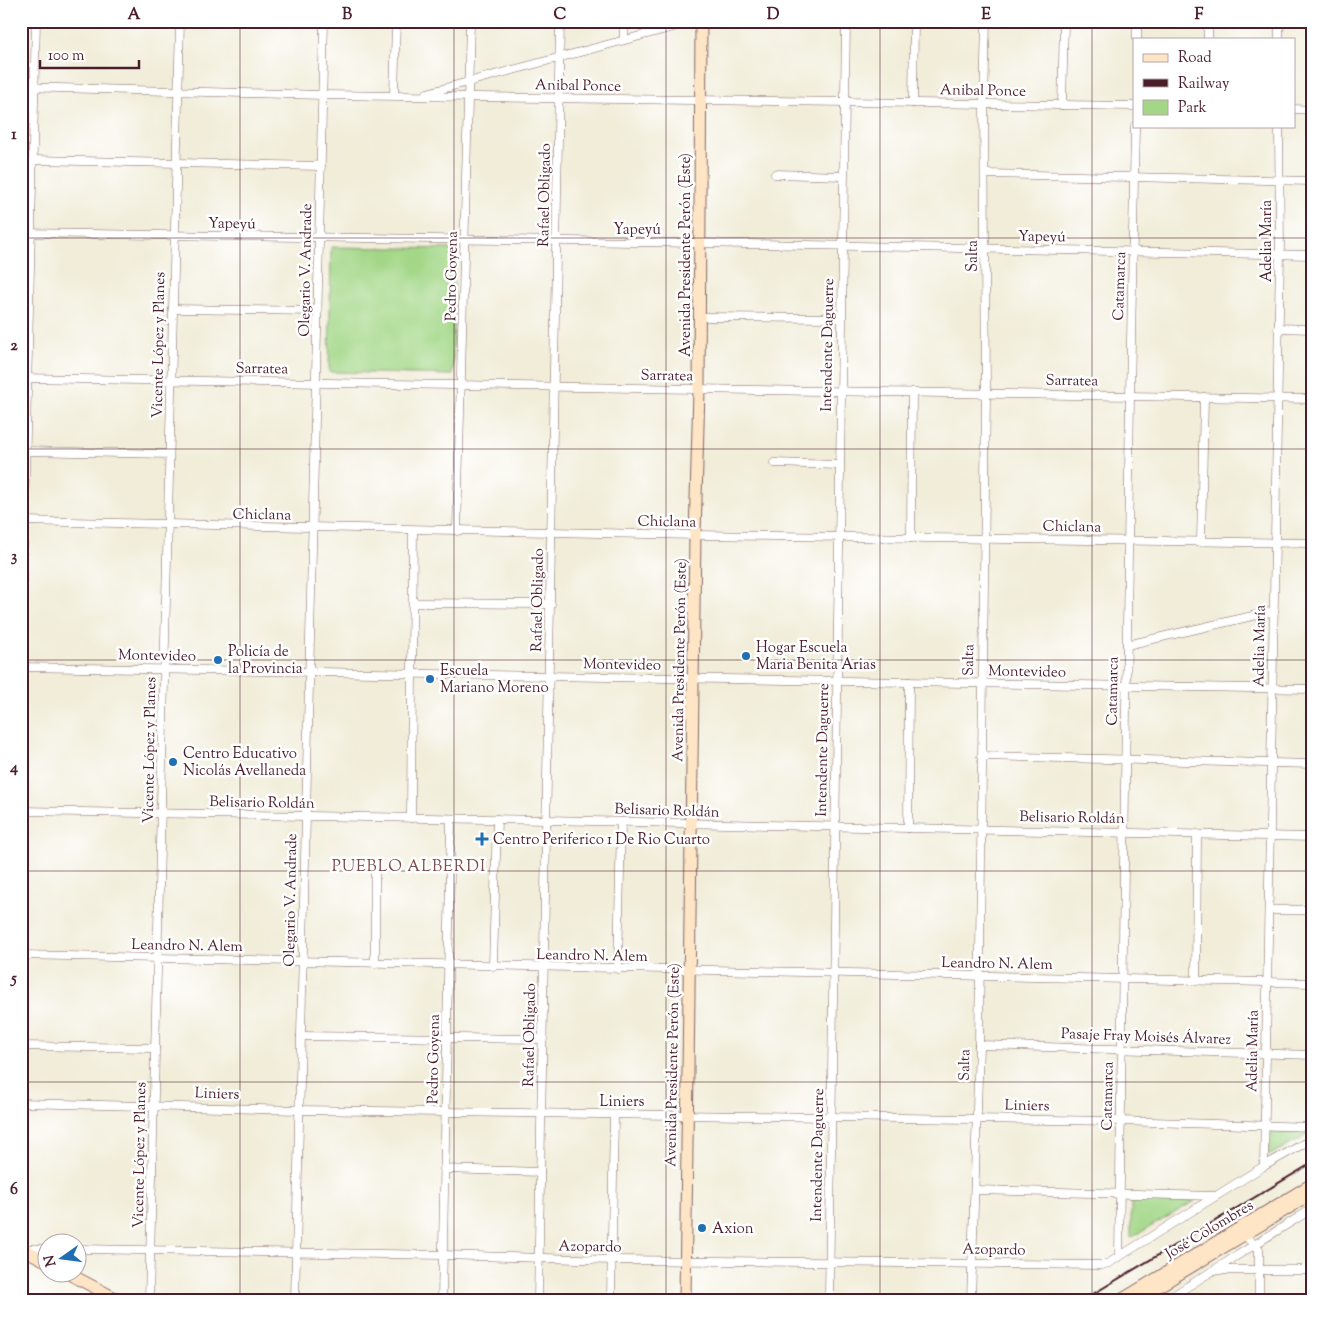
<svg xmlns="http://www.w3.org/2000/svg" width="1333" height="1321" viewBox="0 0 1333 1321" font-family="'Sorts Mill Goudy',serif">
<style>
.green{fill:#a3d787;stroke:#767b59}
.lines{fill:none;stroke-linecap:round;stroke-linejoin:round}
.street-casing{stroke:#846768;stroke-width:9}
.secondary-casing{stroke:#846768;stroke-width:13}
.street{stroke:#fff;stroke-width:8}
.secondary{stroke:#fee5c5;stroke-width:11}
.rail{stroke:#4a1f2b;stroke-width:2}
.grid{fill:none;stroke:#4a1f2b;stroke-width:1;stroke-opacity:0.55}
.poi-dot{fill:#1f6fb2;stroke:#fff;stroke-width:2}
.labels{text-anchor:middle;stroke-width:5;stroke-linejoin:round;paint-order:stroke}
.street-label{font-size:15px;fill:#4a1f2b;stroke:#fff}
.poi-label{font-size:15px;fill:#4a1f2b;stroke:#fff;text-anchor:start}
.neighbourhood-label{font-size:16px;letter-spacing:1px;fill:#7c4d4e;stroke:#fff}
.neatline{fill:none;stroke:#4a1f2b;stroke-width:2}
.grid-label{font-size:16px;text-anchor:middle;font-weight:bold;fill:#4a1f2b}
</style>
<rect width="100%" height="100%" fill="#fff"/>
<filter id="ink" filterUnits="userSpaceOnUse"><feTurbulence type="fractalNoise" baseFrequency=".02" numOctaves="2"/><feDisplacementMap in="SourceGraphic" scale="10" xChannelSelector="R" yChannelSelector="G"/><feConvolveMatrix kernelMatrix="1 2 1 2 8 2 1 2 1" color-interpolation-filters="sRGB"/></filter>
<filter id="wash" filterUnits="userSpaceOnUse"><feTurbulence type="fractalNoise" baseFrequency=".0096" numOctaves="4" result="noise"/><feDisplacementMap in="SourceGraphic" scale="20" xChannelSelector="R" yChannelSelector="G"/><feGaussianBlur stdDeviation="1.12" result="paint"/><feColorMatrix in="noise" values="0 0 0 0 0 0 0 0 0 0 0 0 0 0 0 0 0 1.4 0 .05"/><feComposite in="paint" operator="in"/></filter>
<g filter="url(#wash)">
<rect width="100%" height="100%" fill="#f1edd9"/>
<g class="green">
<polygon points="331,247 455,249 453,375 329,372"/>
<polygon points="1270,1130 1312,1133 1268,1156"/>
<polygon points="1131,1201 1195,1201 1131,1238"/>
</g>
</g>
<g filter="url(#ink)">
<g class="lines">
<g class="street-casing">
<g id="street">
<polyline points="290,21 324,22"/>
<polyline points="624,39 624,21"/>
<polyline points="1137,39 1137,21"/>
<polyline points="1208,39 1208,21"/>
<polyline points="1279,39 1279,21"/>
<polyline points="21,87 323,95 1134,106"/>
<polyline points="427,93 696,21"/>
<polyline points="394,95 396,21"/>
<polyline points="913,103 914,21"/>
<polyline points="1062,105 1064,21"/>
<polyline points="1294,109 1312,110"/>
<polyline points="33,160 321,166"/>
<polyline points="775,174 843,176"/>
<polyline points="985,174 1312,181"/>
<polyline points="21,233 699,243 1312,255"/>
<polyline points="173,309 318,311"/>
<polyline points="700,317 841,318"/>
<polyline points="1278,328 1312,329"/>
<polyline points="21,378 1312,399"/>
<polyline points="26,451 169,454"/>
<polyline points="774,463 839,465"/>
<polyline points="21,521 695,535 1312,543"/>
<polyline points="457,531 470,21"/>
<polyline points="911,538 912,392"/>
<polyline points="1201,542 1204,397"/>
<polyline points="413,603 551,604"/>
<polyline points="21,636 36,21"/>
<polyline points="1127,645 1274,611"/>
<polyline points="21,667 1312,689"/>
<polyline points="981,756 1312,764"/>
<polyline points="21,811 547,820 1312,837"/>
<polyline points="411,818 413,530"/>
<polyline points="908,828 909,682"/>
<polyline points="1269,910 1312,910"/>
<polyline points="21,955 1312,983"/>
<polyline points="375,963 375,868"/>
<polyline points="493,966 497,819"/>
<polyline points="618,969 621,822"/>
<polyline points="1196,981 1197,834"/>
<polyline points="301,1036 543,1039"/>
<polyline points="979,1045 1312,1055"/>
<polyline points="21,1046 155,1048"/>
<polyline points="21,1103 299,1110 1120,1121 1312,1127"/>
<polyline points="1264,1166 1280,254 1279,126"/>
<polyline points="444,1169 540,1172"/>
<polyline points="975,1190 1215,1196"/>
<polyline points="1241,1232 1259,1249 1259,1300"/>
<polyline points="27,1249 48,1249"/>
<polyline points="78,1249 443,1255 612,1260 1101,1265 1109,1263 1264,1166 1312,1139"/>
<polyline points="1119,1257 1130,395 1135,126"/>
<polyline points="1214,1270 1312,1209"/>
<polyline points="149,1300 180,21"/>
<polyline points="295,1300 324,21"/>
<polyline points="442,1300 451,819"/>
<polyline points="538,1300 560,21"/>
<polyline points="611,1300 614,1115"/>
<polyline points="829,1300 846,21"/>
<polyline points="971,1300 979,1045 986,393 984,104 986,21"/>
<polyline points="1166,1300 1214,1270 1312,1270"/>
</g>
</g>
<g class="secondary-casing">
<g id="secondary">
<polyline points="21,1248 48,1262"/>
<polyline points="69,1274 119,1300"/>
<polyline points="685,1300 695,535 699,390 701,21"/>
<polyline points="1121,1300 1312,1184"/>
<polyline points="1136,1300 1312,1194"/>
</g>
</g>
<use href="#street" class="street"/>
<use href="#secondary" class="secondary"/>
<polyline class="rail" points="1083,1300 1312,1163"/>
</g>
</g>
<path class="grid" d="M240,21V1300M454,21V1300M666,21V1300M880,21V1300M1092,21V1300M21,238H1312M21,449H1312M21,660H1312M21,871H1312M21,1082H1312"/>
<g class="poi-dot">
<circle cx="746" cy="656" r="5"/>
<circle cx="218" cy="660" r="5"/>
<circle cx="430" cy="679" r="5"/>
<circle cx="173" cy="762" r="5"/>
<path d="M479.5 831.5h5v5h5v5h-5v5h-5v-5h-5v-5h5z"/>
<circle cx="702" cy="1228" r="5"/>
</g>
<g class="labels">
<g class="street-label">
<text transform="translate(578 85) rotate(1)" y="5">Anibal Ponce</text>
<text transform="translate(983 90) rotate(1)" y="5">Anibal Ponce</text>
<text transform="translate(544 195) rotate(-89)" y="5">Rafael Obligado</text>
<text transform="translate(232 223) rotate(1)" y="5">Yapeyú</text>
<text x="637" y="234">Yapeyú</text>
<text transform="translate(1042 236) rotate(1)" y="5">Yapeyú</text>
<text transform="translate(1266 241) rotate(-90)" y="5">Adelia María</text>
<text transform="translate(685 255) rotate(-90)" y="5">Avenida Presidente Perón (Este)</text>
<text transform="translate(972 256) rotate(-90)" y="5">Salta</text>
<text transform="translate(305 270) rotate(-89)" y="5">Olegario V. Andrade</text>
<text transform="translate(451 276) rotate(-89)" y="5">Pedro Goyena</text>
<text transform="translate(1119 286) rotate(-88)" y="5">Catamarca</text>
<text transform="translate(158 345) rotate(-89)" y="5">Vicente López y Planes</text>
<text transform="translate(827 345) rotate(-89)" y="5">Intendente Daguerre</text>
<text transform="translate(262 368) rotate(1)" y="5">Sarratea</text>
<text transform="translate(667 375) rotate(1)" y="5">Sarratea</text>
<text transform="translate(1072 380) rotate(1)" y="5">Sarratea</text>
<text transform="translate(262 514) rotate(1)" y="5">Chiclana</text>
<text transform="translate(667 521) rotate(1)" y="5">Chiclana</text>
<text transform="translate(1072 526) rotate(1)" y="5">Chiclana</text>
<text transform="translate(537 600) rotate(-89)" y="5">Rafael Obligado</text>
<text transform="translate(1259 646) rotate(-89)" y="5">Adelia María</text>
<text transform="translate(157 655) rotate(1)" y="5">Montevideo</text>
<text transform="translate(679 660) rotate(-89)" y="5">Avenida Presidente Perón (Este)</text>
<text transform="translate(968 660) rotate(-89)" y="5">Salta</text>
<text transform="translate(622 664) rotate(1)" y="5">Montevideo</text>
<text transform="translate(1027 671) rotate(1)" y="5">Montevideo</text>
<text transform="translate(1112 691) rotate(-89)" y="5">Catamarca</text>
<text transform="translate(149 750) rotate(-89)" y="5">Vicente López y Planes</text>
<text transform="translate(822 750) rotate(-89)" y="5">Intendente Daguerre</text>
<text transform="translate(262 802) rotate(1)" y="5">Belisario Roldán</text>
<text transform="translate(667 810) rotate(2)" y="5">Belisario Roldán</text>
<text transform="translate(1072 817) rotate(1)" y="5">Belisario Roldán</text>
<text transform="translate(290 900) rotate(-89)" y="5">Olegario V. Andrade</text>
<text transform="translate(187 945) rotate(1)" y="5">Leandro N. Alem</text>
<text transform="translate(592 955) rotate(1)" y="5">Leandro N. Alem</text>
<text transform="translate(997 963) rotate(1)" y="5">Leandro N. Alem</text>
<text transform="translate(529 1035) rotate(-89)" y="5">Rafael Obligado</text>
<text transform="translate(1146 1036) rotate(2)" y="5">Pasaje Fray Moisés Álvarez</text>
<text transform="translate(1252 1051) rotate(-89)" y="5">Adelia María</text>
<text transform="translate(433 1059) rotate(-89)" y="5">Pedro Goyena</text>
<text transform="translate(672 1065) rotate(-89)" y="5">Avenida Presidente Perón (Este)</text>
<text transform="translate(964 1065) rotate(-89)" y="5">Salta</text>
<text transform="translate(217 1093) rotate(2)" y="5">Liniers</text>
<text transform="translate(1107 1096) rotate(-89)" y="5">Catamarca</text>
<text x="622" y="1106">Liniers</text>
<text transform="translate(1027 1105) rotate(1)" y="5">Liniers</text>
<text transform="translate(139 1155) rotate(-89)" y="5">Vicente López y Planes</text>
<text transform="translate(817 1155) rotate(-89)" y="5">Intendente Daguerre</text>
<text transform="translate(1209 1229) rotate(-31)" y="5">José Colombres</text>
<text transform="translate(590 1246) rotate(1)" y="5">Azopardo</text>
<text transform="translate(994 1249) rotate(1)" y="5">Azopardo</text>
</g>
<g class="poi-label">
<text x="756" y="652">Hogar Escuela<tspan x="756" dy="17">Maria Benita Arias</tspan></text>
<text x="228" y="656">Policía de<tspan x="228" dy="17">la Provincia</tspan></text>
<text x="440" y="675">Escuela<tspan x="440" dy="17">Mariano Moreno</tspan></text>
<text x="183" y="758">Centro Educativo<tspan x="183" dy="17">Nicolás Avellaneda</tspan></text>
<text x="493" y="844">Centro Periferico 1 De Rio Cuarto</text>
<text x="712" y="1233">Axion</text>
</g>
<g class="neighbourhood-label">
<text x="409" y="871">PUEBLO ALBERDI</text>
</g>
</g>
<rect width="1333" height="1321" fill="none" stroke="#fff" stroke-width="55"/>
<rect x="1133" y="38" width="162" height="90" fill="#ffffff" stroke="#b7a5aa"/>
<rect x="1143" y="54" width="25" height="8" fill="#fee5c5" stroke="#b7a5aa"/>
<text x="1178" y="62" font-size="15" fill="#4a1f2b">Road</text>
<rect x="1143" y="79" width="25" height="8" fill="#4a1f2b" stroke="#b7a5aa"/>
<text x="1178" y="88" font-size="15" fill="#4a1f2b">Railway</text>
<rect x="1143" y="100" width="25" height="15" fill="#a3d787" stroke="#b7a5aa"/>
<text x="1178" y="112" font-size="15" fill="#4a1f2b">Park</text>
<g transform="translate(62 1258) rotate(256)"><circle r="24" fill="#ffffff" stroke="#b7a5aa"/>
<path d="M0-4L9 19L0 12L-9 19Z" fill="#1f6fb2"/>
<text y="-8" font-size="14" font-weight="bold" text-anchor="middle" fill="#4a1f2b">N</text>
</g>
<path d="M40 60v8h99v-8" fill="none" stroke="#4a1f2b" stroke-width="2.5"/>
<text x="48" y="60" font-size="15" fill="#4a1f2b" stroke="#ffffff" stroke-width="4" paint-order="stroke">100 m</text>
<rect x="28" y="28" width="1278" height="1266" class="neatline"/>
<g class="grid-label">
<text x="134" y="19">A</text>
<text x="347" y="19">B</text>
<text x="560" y="19">C</text>
<text x="773" y="19">D</text>
<text x="986" y="19">E</text>
<text x="1199" y="19">F</text>
<text x="14" y="139">1</text>
<text x="14" y="350">2</text>
<text x="14" y="561">3</text>
<text x="14" y="772">4</text>
<text x="14" y="983">5</text>
<text x="14" y="1194">6</text>
</g>
</svg>
